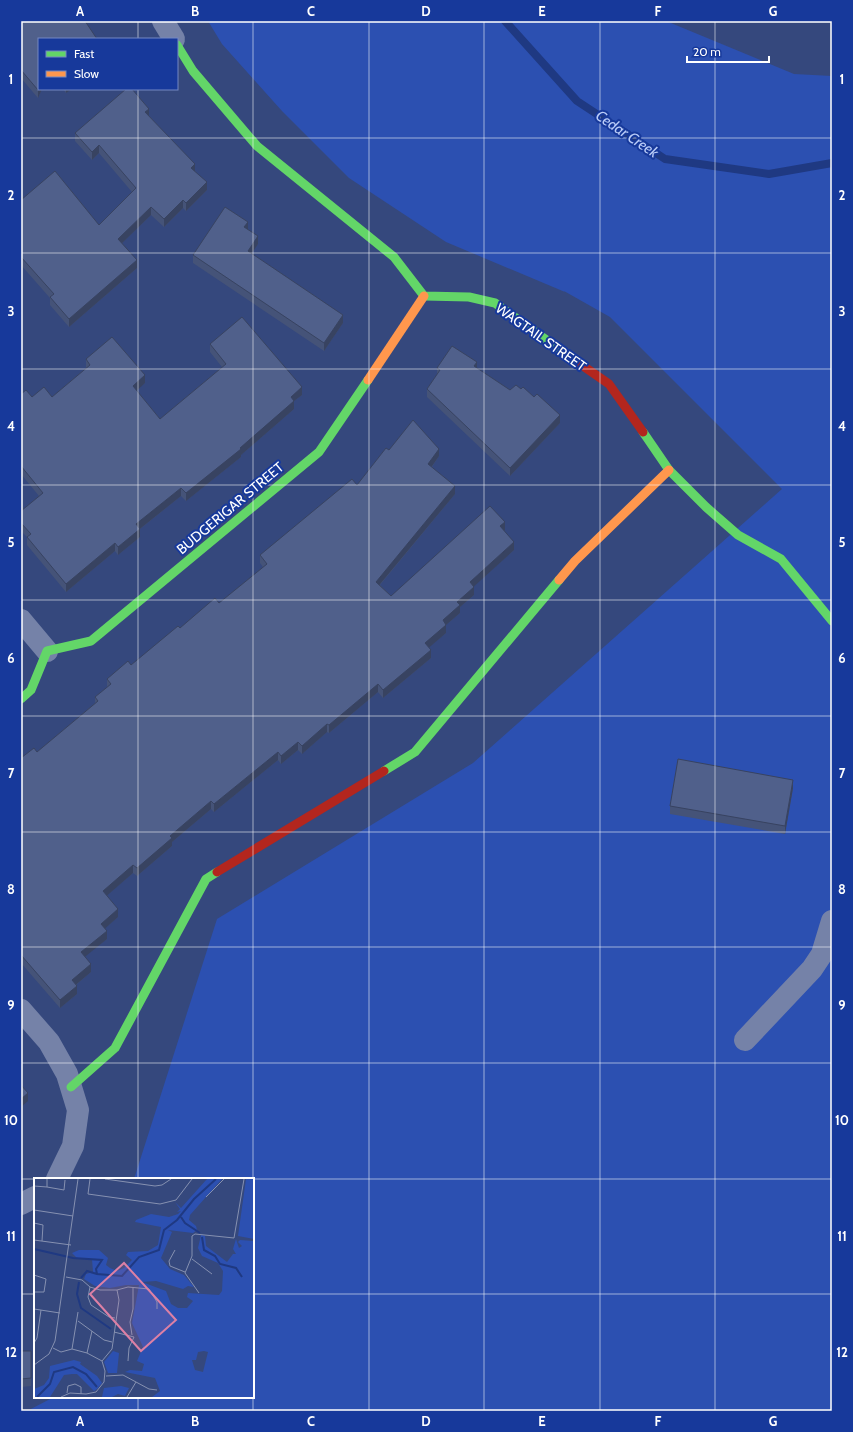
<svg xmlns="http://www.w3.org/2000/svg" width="853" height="1432" viewBox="0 0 853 1432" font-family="Cabin,sans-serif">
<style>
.green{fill:#2c50b1}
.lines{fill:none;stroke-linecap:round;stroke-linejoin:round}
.stream{stroke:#1f3982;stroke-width:8}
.street{stroke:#7582a8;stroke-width:22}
.fast{stroke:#63d668;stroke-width:9}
.slow{stroke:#ff974d;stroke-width:9}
.jam{stroke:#b3261e;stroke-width:9}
.wall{fill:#455378}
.shaded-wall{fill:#384361}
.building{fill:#50608b;stroke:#384361}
.grid{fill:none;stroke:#fff;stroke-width:1;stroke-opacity:0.55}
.labels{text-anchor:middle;stroke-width:4;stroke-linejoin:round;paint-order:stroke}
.street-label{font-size:14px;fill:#fff;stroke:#17399b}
.water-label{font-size:15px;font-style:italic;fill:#baccf8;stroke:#17399b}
.inset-river{fill:none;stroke:#1f3982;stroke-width:2}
.inset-road{fill:none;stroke:#8691b1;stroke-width:1}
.view{fill:#dd80a5;fill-opacity:0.15;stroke:#dd80a5;stroke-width:2}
.inset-edge{fill:none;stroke:#fff;stroke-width:2}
.neatline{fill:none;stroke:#fff;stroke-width:1.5}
.grid-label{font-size:13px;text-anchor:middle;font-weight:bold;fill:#fff}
</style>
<rect width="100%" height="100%" fill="#35487d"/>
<polygon class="green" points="208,21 666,21 794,74 832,76 832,1411 27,1411 54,1397 253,1397 253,1179 134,1179 217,919 473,763 782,489 610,317 564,291 565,292 446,242 349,178 282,111 222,44"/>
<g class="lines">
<polyline class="stream" points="505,21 577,101 665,159 769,174 832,163"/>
<g class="street">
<polyline points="163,21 174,39"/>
<polyline points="21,620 47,651"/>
<polyline points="21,1010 49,1042 67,1074 78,1110 73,1146 57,1179"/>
<polyline points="745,1040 812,969 822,954 832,921"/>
<polyline points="21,1204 35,1197"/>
</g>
<g class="fast">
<polyline points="177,45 193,71 257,146 394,257 424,296 469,297 495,303 563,352"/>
<polyline points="643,432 669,470 706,507 738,535 781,559 832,621"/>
<polyline points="21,699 31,690 47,651 91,641 319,452 368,380"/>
<polyline points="384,771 415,752 559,580"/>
<polyline points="71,1087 115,1048 206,879 217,872"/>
</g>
<g class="slow">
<polyline points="368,380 424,296"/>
<polyline points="559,580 575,561 669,470"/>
</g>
<g class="jam">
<polyline points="563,352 609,384 643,432"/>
<polyline points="217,872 384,771"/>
</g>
</g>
<g class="wall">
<polygon points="21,21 85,21 39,39 39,89 42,89 38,98 21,78"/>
<polygon points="63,89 72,89 66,93"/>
<polygon points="149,116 195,171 207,190 186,211 183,208 164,227 151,215 122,243 137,268 69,327 50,305 50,298 21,265 21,200 99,225 132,192 99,153 92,160 75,141 75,133"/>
<polygon points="248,230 258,244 251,253 343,323 324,351 193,263 193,255"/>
<polygon points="210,344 302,395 294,401 294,409 241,455 241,457 186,501 181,496 140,529 140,537 118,555 115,551 66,592 27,545 27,537 21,531 21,511 39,496 21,474 21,394 32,397 52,397 86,368 86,359 145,383 136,390 160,419 222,367 210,352"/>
<polygon points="437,368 477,368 560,423 510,476 427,397 427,389 437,375"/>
<polygon points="389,450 439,456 432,467 455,494 380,585 391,596 505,530 504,531 514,550 474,586 474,595 460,607 460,613 446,625 446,633 429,647 431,658 383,698 378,692 329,733 327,732 302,754 298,750 281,764 278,760 214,812 211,809 172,842 172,846 137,876 133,873 107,895 118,917 105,928 107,939 85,956 91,972 76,985 77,994 60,1008 21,963 21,758 37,752 95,703 95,697 107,687 107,679 131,665 180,628 219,603 263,567 260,563 260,555 357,485"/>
<polygon points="793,788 785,834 670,814 670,806"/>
<polygon points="21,1351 31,1351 31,1386 21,1387"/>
</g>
<g class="shaded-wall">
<polygon points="39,88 39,89 42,89 38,98 38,90"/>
<polygon points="66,89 72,89 66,93"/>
<polygon points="149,109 149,116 145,112"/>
<polygon points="99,145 99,153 92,160 92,152"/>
<polygon points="195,164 195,172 191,168"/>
<polygon points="207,182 207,190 186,211 186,203"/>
<polygon points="183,200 183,208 164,227 164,219"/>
<polygon points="151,207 151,215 118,247 118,239"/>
<polygon points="248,222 248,230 244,227"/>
<polygon points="258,236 258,244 248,259 248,251"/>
<polygon points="137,260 137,268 69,327 69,319"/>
<polygon points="343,315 343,323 324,351 324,343"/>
<polygon points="477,362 477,370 474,366"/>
<polygon points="145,375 145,383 133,394 133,386"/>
<polygon points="302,387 302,395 294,401 294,409 241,455 241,457 186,501 186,493 240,448 291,397"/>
<polygon points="560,415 560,423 510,476 510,468"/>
<polygon points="439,449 439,456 428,472 428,464"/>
<polygon points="455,486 455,494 376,589 376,582"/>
<polygon points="181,488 181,496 136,532 136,524"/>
<polygon points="505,522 505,530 500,534 500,526"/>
<polygon points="140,529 140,537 118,555 118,547"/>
<polygon points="514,542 514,550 470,590 470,582"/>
<polygon points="115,543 115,551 66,592 66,584"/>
<polygon points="474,587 474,595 460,607 460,613 446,625 446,633 425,651 425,643 457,602"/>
<polygon points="431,650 431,658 383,698 383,690"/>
<polygon points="378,684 378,692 329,733 329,725"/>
<polygon points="327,724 327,732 302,754 302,746"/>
<polygon points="298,742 298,750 281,764 281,756"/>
<polygon points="278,752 278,760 214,812 214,804"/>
<polygon points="793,780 793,788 785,834 785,826"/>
<polygon points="211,801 211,809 172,842 172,846 137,876 137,868 170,836"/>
<polygon points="133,865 133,873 103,899 103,891"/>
<polygon points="118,909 118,917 101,932 101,924"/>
<polygon points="107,931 107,939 81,960 81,952"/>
<polygon points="91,964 91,972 72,988 72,980"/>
<polygon points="77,986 77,994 60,1008 60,1000"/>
<polygon points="28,1093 28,1101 21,1107 21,1099"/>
</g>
<g class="building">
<polygon points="21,21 85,21 97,39 39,39 39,88 38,90 21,70"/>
<polygon points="126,89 132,89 149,109 145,112 195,164 191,168 207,182 186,203 183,200 164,219 151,207 118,239 137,260 69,319 50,297 54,294 21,257 21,200 55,171 99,225 136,188 99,145 92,152 75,133"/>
<polygon points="225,207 248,222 244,227 258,236 248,251 343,315 324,343 193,255"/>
<polygon points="242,317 302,387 291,397 294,401 240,448 241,449 186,493 181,488 136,524 140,529 118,547 115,543 66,584 27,537 31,534 21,523 21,511 43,493 21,466 21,394 26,390 32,397 44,387 52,397 90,365 86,359 112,337 145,375 133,386 160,419 226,364 210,344"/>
<polygon points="452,346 477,362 474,366 510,390 516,385 521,389 523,387 534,397 537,394 560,415 510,468 427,389 440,370 437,368"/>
<polygon points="413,420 439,449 428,464 455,486 376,582 391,596 490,506 505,522 500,526 514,542 470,582 474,587 457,602 460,605 443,620 446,625 425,643 431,650 383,690 378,684 329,725 327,724 302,746 298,742 281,756 278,752 214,804 211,801 170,836 172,838 137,868 133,865 103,891 118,909 101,924 107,931 81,952 91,964 72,980 77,986 60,1000 21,955 21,758 34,748 37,752 98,701 95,697 111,684 107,679 128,661 131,665 178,626 180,628 215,598 219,603 267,564 260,555 352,479 357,485 386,448 389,450"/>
<polygon points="678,759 793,780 785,826 670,806"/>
<polygon points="21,1085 28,1093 21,1099"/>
<polygon points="21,1351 31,1351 31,1378 21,1379"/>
</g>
<path class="grid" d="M138,21V39M253,21V1411M369,21V1411M484,21V1411M600,21V1411M715,21V1411M138,89V1179M21,138H832M21,253H832M21,369H832M21,485H832M21,600H832M21,716H832M21,832H832M21,947H832M21,1063H832M21,1179H832M21,1294H35M253,1294H832M138,1397V1411"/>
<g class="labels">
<g class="street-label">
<text transform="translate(541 337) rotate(35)" y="5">WAGTAIL STREET</text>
<text transform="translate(230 508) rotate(-40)" y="5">BUDGERIGAR STREET</text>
</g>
<g class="water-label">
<text transform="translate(627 134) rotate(34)" y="5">Cedar Creek</text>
</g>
</g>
<g transform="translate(34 1178)">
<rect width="220" height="220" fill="#35487d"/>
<path d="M173,1H188L156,37L155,42L162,48L163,52L159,55L134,52L138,54L127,80L136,91L150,97L160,109L154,108L149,111L122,103L108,104L132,113L137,126L144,130H153L159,123L153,119L154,115L185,117L188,113L189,93L184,85L168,78L164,70L167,57L171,58L172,68L193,84L199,76H202L199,71L202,61L205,70L208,68L204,64L206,62L220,63V219H118L126,213L121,200L91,194L96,192L108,193L110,186L103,183L109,169L98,145L105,107H92L76,110L61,108L50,101L52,96L59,94L58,81L43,80L38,75L45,72H65L74,80L72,87L76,90L83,93L90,90L98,82L92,77L94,74L114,73L124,67L127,49L101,44L102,42L117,36L135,39L144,36L147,33L143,34L146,31L141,24L147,30ZM170,173L174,174L169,194L161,192L158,182H162L164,174ZM212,1H220V61L204,58ZM79,173L85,175L83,195H74L70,184ZM40,182L47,184L46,186L63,198L68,205L63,211L60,213L43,196H38L30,197L16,219H0V211L10,207L15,200L16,188ZM87,208L95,210L91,218L84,216L78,219H68L70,210Z" fill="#2c50b1" fill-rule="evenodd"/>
<path class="inset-river" d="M147,39L151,45L166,55M168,59L170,72L181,78L186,86L202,90L208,99M0,71L39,80L68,82L62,91L63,96L88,98L105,79L125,72L130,52L143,42L160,21L182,1M47,100L53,93L63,96M45,104L43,116L47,130L77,151M3,219L16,206L20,194L39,189L52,196L63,209"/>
<path class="inset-road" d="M56,1L54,16L126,26L142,22L158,1M71,1L121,8L128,7L137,1M0,8L13,9V1M13,9L30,12L31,2M172,19L190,1M0,32L39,38M0,45L9,47L8,63M0,62L37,67M141,72L135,83L136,88L151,94M158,81L178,96M0,97L12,101L10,114H0M32,99L48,102L56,109L66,112H83L94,109L115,111L123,124V131M56,109L54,119L57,127L75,139L81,140M165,115L151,95L158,78V58L161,56L200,60L210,1M0,131L26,135M44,143L70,162L78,164M80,154L100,159L95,170L94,183M98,157L96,144L99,131V110M0,165L3,160L7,132M19,170L27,174L38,171L53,175L68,183L71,193L70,204L62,214L52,216L36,215L27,219M38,171L44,134M53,175L58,153M68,183L78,171L85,122L83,112M0,187L15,176L21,163L44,1M72,198L89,197L115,211L123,212M33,215L34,208L41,206L47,209V216M93,219L102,204"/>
<path class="view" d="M90,85L142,142L107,173L56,116Z"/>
<rect width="220" height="220" class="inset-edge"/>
</g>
<rect width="853" height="1432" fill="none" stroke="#17399b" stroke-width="44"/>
<rect x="38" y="38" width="140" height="52" fill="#17399b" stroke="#7488c3"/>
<rect x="46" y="51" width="20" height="6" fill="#63d668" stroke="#7488c3"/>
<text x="74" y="58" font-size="12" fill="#ffffff">Fast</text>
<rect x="46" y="71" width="20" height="6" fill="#ff974d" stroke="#7488c3"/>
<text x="74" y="78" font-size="12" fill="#ffffff">Slow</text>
<path d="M687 56v6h82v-6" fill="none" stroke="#ffffff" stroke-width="2"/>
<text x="693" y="56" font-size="12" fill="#ffffff" stroke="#17399b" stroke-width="3" paint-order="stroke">20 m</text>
<rect x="22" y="22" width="809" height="1388" class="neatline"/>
<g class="grid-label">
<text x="80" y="16">A</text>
<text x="195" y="16">B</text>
<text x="311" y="16">C</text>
<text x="426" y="16">D</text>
<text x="542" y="16">E</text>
<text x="658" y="16">F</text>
<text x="773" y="16">G</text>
<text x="11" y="84">1</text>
<text x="842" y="84">1</text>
<text x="11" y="200">2</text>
<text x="842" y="200">2</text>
<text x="11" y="316">3</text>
<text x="842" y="316">3</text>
<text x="11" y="431">4</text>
<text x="842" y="431">4</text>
<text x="11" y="547">5</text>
<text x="842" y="547">5</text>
<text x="11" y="663">6</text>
<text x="842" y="663">6</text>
<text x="11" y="778">7</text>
<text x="842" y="778">7</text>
<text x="11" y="894">8</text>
<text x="842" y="894">8</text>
<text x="11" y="1010">9</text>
<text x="842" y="1010">9</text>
<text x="11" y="1125">10</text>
<text x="842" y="1125">10</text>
<text x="11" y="1241">11</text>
<text x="842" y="1241">11</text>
<text x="11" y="1357">12</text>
<text x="842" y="1357">12</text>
<text x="80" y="1426">A</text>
<text x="195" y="1426">B</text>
<text x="311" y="1426">C</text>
<text x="426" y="1426">D</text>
<text x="542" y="1426">E</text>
<text x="658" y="1426">F</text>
<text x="773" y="1426">G</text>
</g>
</svg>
